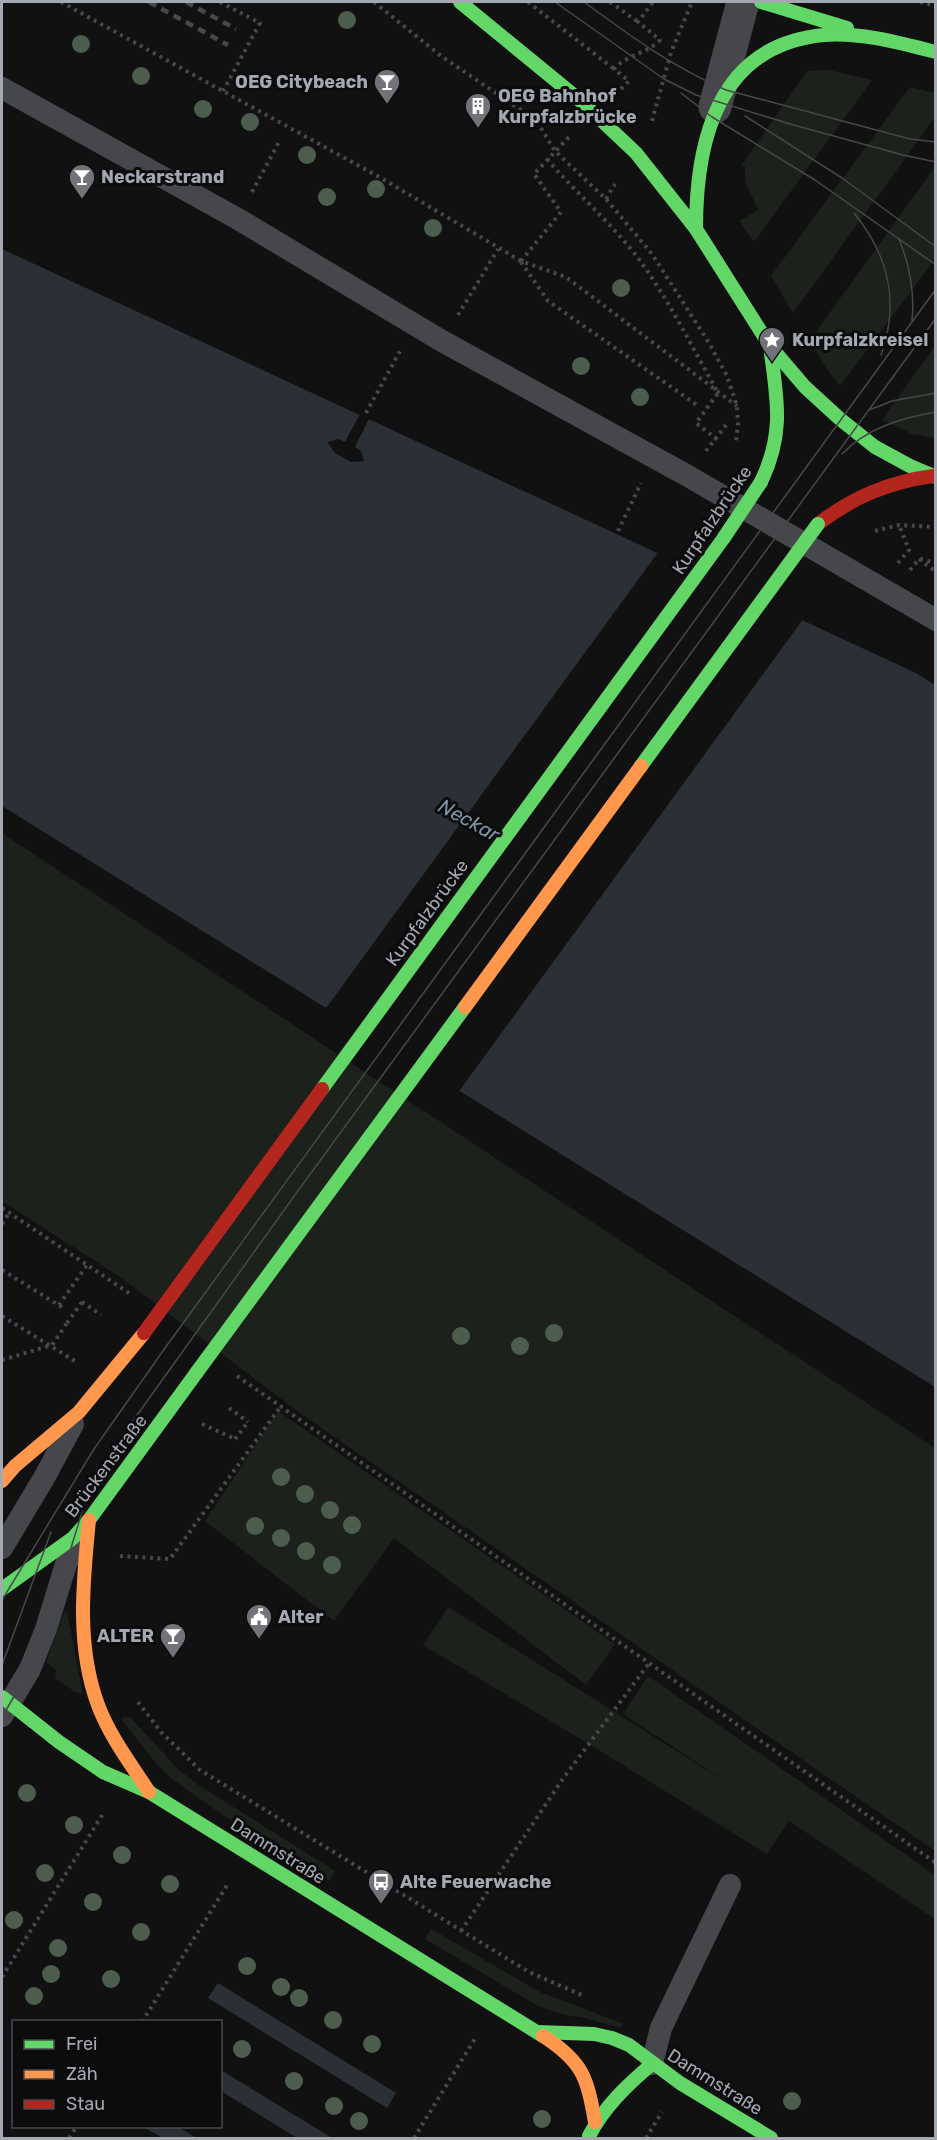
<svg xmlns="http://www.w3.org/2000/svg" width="937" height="2140" viewBox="0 0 937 2140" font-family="Rubik,sans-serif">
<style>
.green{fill:#1c211c}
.water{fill:#2a3035}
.pier{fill:#111112}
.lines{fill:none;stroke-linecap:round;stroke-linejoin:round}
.path{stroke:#47484b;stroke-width:4;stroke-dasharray:3 4.5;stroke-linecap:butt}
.lane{stroke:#46474a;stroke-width:22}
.street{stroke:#46474a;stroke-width:33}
.fast{stroke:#63d668;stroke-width:14}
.slow{stroke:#ff974d;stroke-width:14}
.jam{stroke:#b3261e;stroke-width:14}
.tram{stroke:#47484a;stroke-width:1.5}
.rail{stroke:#47484a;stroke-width:4.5;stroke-dasharray:8 6;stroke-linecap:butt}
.path-bridge{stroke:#47484b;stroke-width:4;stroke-dasharray:3 4.5;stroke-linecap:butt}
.fast-bridge{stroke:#63d668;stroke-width:14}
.slow-bridge{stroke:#ff974d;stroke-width:14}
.jam-bridge{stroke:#b3261e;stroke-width:14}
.tree{fill:#4c5d4d}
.labels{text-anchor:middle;stroke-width:6;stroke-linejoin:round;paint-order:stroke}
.poi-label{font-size:18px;font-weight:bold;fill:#a4a8b1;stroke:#0c0c0d;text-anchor:start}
.street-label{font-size:18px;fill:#a4a8b1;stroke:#0c0c0d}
.water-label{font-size:20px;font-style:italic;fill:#7d94a9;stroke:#0c0c0d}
</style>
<rect width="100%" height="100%" fill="#111112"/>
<g class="green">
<polygon points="829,70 872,80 754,242 739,221 758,210 745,181 745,167 741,166 807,71"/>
<polygon points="910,87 935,93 935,117 793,313 771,276"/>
<polygon points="935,167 935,259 840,386 823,364 810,340"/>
<polygon points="935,346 935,438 912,434 882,420"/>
<polygon points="2,833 935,1448 935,1851 301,1414 123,1279 2,1201"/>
<polygon points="278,1411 615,1644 586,1685 394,1538 334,1621 205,1521"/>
<polygon points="448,1607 737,1789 623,1714 648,1676 935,1875 935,1919 789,1821 767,1854 589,1744 423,1645"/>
<polygon points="67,1612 83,1694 75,1692 55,1678 56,1670 46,1662 64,1613"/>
<polygon points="125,1717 130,1717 178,1769 200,1786 335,1871 329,1881 223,1815 171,1778 158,1766 121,1719"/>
<polygon points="431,1929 540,1992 624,2024 621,2028 585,2018 561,2014 538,2006 425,1939"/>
</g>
<g class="water">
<polygon points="2,249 916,673 935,685 935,1387 2,806"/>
<polygon points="218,1983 396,2093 387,2108 208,1998"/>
<polygon points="220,2070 221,2070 332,2138 297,2138 221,2091"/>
<polygon points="143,2127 178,2127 197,2138 163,2138"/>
</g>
<g class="pier">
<polygon points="361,412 370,417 355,447 361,451 364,461 351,462 335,453 327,442 339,439 345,442"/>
<polygon points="659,551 804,618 457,1094 324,1011"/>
</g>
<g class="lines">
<g class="path">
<polyline points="61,2 381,178 521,261 566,277 737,406"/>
<polyline points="220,2 260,23 223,91"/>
<polyline points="374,2 441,56 536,120 555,151 606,199 652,254 709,343 727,376 737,406 738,424 736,442"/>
<polyline points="528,2 614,69"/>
<polyline points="610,2 638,22"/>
<polyline points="920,2 936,6"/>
<path d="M621,89L629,81L614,69C627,54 649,53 660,40L638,22L653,2"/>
<polyline points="652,121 671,52 692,2"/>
<path d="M547,159C575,192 608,220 635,254C667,296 692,347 718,393L696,423L719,441"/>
<polyline points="252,192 280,140"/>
<polyline points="606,199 615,184"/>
<polyline points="521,261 561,212 534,174 569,137"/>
<polyline points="521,262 548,301 697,405"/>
<polyline points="458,315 498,249"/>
<polyline points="366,413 400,351"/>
<polyline points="706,451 726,425"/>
<polyline points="618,531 641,483"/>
<polyline points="875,531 899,525 936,527"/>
<polyline points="919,559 936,572"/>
<polyline points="920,559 936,563"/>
<polyline points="898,563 909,550 899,525"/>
<polyline points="910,570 919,559"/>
<polyline points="2,1208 129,1293"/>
<polyline points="2,1224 9,1213"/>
<polyline points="2,1270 65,1309"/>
<polyline points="82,1302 101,1315"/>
<polyline points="59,1305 87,1265"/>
<polyline points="2,1316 75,1361"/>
<polyline points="2,1360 52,1345 67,1323"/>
<polyline points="237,1376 936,1863"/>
<polyline points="229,1408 248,1422"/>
<polyline points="202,1424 235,1439"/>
<polyline points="120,1556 170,1559 281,1406"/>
<polyline points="138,1702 161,1732 200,1770 529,1972 584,1996"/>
<polyline points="461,1931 562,1780 650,1662"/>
<polyline points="2,1977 104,1812"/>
<polyline points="142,2022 229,1882"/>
<polyline points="69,2138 77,2126"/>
<polyline points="414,2138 476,2037"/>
<polyline points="646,2138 662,2112"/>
</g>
<g class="lane">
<polyline points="2,88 238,219 442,341 688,476 936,620"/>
<polyline points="2,1548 44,1478 73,1424"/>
<polyline points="2,1716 30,1669 46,1629 66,1564 81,1535"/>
<polyline points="652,2064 661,2028 730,1885"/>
</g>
<polyline class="street" points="715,107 743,2"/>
<g class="fast">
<polyline points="460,2 582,102 636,153 696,229 770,346 805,387 840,419 875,447 910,466 936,477"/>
<polyline points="761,2 847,28"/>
<path d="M696,229C696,140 718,45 824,35C861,32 900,43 936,52"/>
<path d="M761,482C785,432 777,399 770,346"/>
<polyline points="2,1589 73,1538 89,1520 197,1372"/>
<polyline points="2,1697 59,1742 103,1772 149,1792 543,2036"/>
<polyline points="538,2032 594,2034 612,2038 629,2045 680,2083 771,2138"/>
<path d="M589,2136C604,2107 627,2085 652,2064"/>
</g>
<g class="slow">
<polyline points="2,1481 15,1466 79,1412 144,1333"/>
<path d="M89,1520C83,1582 76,1646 98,1705C110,1737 131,1764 149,1792"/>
<path d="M543,2036C583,2062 587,2077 595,2122"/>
</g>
<path class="jam" d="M818,524C853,497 889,482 933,476"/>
<g class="tram">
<polyline points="555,2 664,79 696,95 790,124 903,155 936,162"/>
<path d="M584,2C629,35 674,68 726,90L910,139L936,142"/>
<polyline points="681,93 712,117 815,180 936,265"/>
<polyline points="745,116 842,178 936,247"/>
<path d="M854,213C889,256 900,302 881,355"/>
<path d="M899,239C910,266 915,291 912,321"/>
<polyline points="869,410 892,401 936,393"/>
<path d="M842,454C867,428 901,418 936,412"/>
<polyline points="2,1600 94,1449 165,1348 936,289"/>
<polyline points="2,1665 51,1532"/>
<polyline points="2,1717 30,1669 46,1629 83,1509 99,1472 117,1443 300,1188 936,318"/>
</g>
<g class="rail">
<polyline points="149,2 228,45"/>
<polyline points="186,2 236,29"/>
</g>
<g class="path-bridge">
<polyline points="67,1323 82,1302"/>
<polyline points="235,1439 248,1422"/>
</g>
<g class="fast-bridge">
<polyline points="641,766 818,524"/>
<polyline points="322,1089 723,539 761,482"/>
<polyline points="197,1372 465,1007"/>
</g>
<polyline class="slow-bridge" points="465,1007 641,766"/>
<polyline class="jam-bridge" points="144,1333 322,1089"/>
</g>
<g class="tree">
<circle cx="347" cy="20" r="9"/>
<circle cx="81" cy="44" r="9"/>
<circle cx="141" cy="76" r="9"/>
<circle cx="203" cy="109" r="9"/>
<circle cx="250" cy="122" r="9"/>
<circle cx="307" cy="155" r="9"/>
<circle cx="376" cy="189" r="9"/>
<circle cx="327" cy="197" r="9"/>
<circle cx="433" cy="228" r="9"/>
<circle cx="621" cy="288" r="9"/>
<circle cx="581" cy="366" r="9"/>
<circle cx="640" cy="397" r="9"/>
<circle cx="554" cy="1333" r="9"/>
<circle cx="461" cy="1336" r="9"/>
<circle cx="520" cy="1346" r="9"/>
<circle cx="281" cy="1477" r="9"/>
<circle cx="305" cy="1494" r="9"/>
<circle cx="330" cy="1510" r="9"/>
<circle cx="352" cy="1525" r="9"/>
<circle cx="255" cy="1526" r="9"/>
<circle cx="281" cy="1538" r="9"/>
<circle cx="306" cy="1551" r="9"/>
<circle cx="332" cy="1565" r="9"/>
<circle cx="27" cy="1793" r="9"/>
<circle cx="74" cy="1825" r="9"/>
<circle cx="122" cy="1855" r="9"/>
<circle cx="45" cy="1873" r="9"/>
<circle cx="170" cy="1884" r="9"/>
<circle cx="93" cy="1902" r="9"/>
<circle cx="14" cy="1920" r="9"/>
<circle cx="141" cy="1932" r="9"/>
<circle cx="58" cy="1948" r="9"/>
<circle cx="247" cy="1966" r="9"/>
<circle cx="51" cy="1974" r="9"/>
<circle cx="111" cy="1979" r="9"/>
<circle cx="281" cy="1987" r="9"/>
<circle cx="34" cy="1996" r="9"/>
<circle cx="299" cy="1998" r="9"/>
<circle cx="333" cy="2020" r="9"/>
<circle cx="372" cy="2044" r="9"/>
<circle cx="242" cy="2049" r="9"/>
<circle cx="294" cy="2081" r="9"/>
<circle cx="792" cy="2101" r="9"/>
<circle cx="334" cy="2106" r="9"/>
<circle cx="542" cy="2119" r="9"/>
<circle cx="359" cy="2121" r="9"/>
</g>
<defs>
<g id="bar-pin" transform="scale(1.35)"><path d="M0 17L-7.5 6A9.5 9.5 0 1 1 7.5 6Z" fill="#717379" stroke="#0c0c0d"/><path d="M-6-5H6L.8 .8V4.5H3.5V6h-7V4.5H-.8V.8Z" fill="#fff"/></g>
<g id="building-pin" transform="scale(1.35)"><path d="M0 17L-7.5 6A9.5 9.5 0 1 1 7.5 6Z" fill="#717379" stroke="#0c0c0d"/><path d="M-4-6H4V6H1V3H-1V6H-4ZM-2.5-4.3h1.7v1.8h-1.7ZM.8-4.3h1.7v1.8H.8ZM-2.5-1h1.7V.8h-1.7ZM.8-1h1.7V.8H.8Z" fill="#fff"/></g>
<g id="sight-pin" transform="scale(1.35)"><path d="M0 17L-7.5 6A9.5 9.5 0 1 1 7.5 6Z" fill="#717379" stroke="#0c0c0d"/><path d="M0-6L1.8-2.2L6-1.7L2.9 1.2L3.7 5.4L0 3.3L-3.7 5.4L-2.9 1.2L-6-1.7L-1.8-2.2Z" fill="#fff"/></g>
<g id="civic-pin" transform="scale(1.35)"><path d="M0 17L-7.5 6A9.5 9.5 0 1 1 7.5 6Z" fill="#717379" stroke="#0c0c0d"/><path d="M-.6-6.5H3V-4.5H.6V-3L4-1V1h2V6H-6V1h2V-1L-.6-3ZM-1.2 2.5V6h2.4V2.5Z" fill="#fff"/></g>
<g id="bus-pin" transform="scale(1.35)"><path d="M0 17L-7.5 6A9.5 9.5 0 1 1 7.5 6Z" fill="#717379" stroke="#0c0c0d"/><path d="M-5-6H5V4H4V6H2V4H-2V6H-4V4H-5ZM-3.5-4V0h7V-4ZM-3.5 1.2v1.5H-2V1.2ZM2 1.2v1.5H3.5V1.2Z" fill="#fff"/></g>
</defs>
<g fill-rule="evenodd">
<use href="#bar-pin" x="387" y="82"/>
<use href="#building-pin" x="478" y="106"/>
<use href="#bar-pin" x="82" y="177"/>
<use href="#sight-pin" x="772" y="340"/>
<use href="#civic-pin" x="259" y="1617"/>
<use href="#bar-pin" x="173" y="1636"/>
<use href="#bus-pin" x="381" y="1882"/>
</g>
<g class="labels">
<g class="poi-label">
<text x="368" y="88" text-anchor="end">OEG Citybeach</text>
<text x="498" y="102">OEG Bahnhof<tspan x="498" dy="21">Kurpfalzbrücke</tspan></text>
<text x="101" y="183">Neckarstrand</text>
<text x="792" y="346">Kurpfalzkreisel</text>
<text x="278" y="1623">Alter</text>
<text x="154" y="1642" text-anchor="end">ALTER</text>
<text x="400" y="1888">Alte Feuerwache</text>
</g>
<g class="street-label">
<text transform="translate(712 520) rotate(-56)" y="6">Kurpfalzbrücke</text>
<text transform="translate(427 913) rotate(-54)" y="6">Kurpfalzbrücke</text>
<text transform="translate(106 1466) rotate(-53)" y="6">Brückenstraße</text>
<text transform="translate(278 1851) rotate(32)" y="6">Dammstraße</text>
<text transform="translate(715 2082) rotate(32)" y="6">Dammstraße</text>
</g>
<g class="water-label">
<text transform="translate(469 820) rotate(29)" y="7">Neckar</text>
</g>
</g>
<rect width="937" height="2140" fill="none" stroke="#a4a8b1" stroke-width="6"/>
<rect x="12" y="2020" width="210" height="108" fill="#0c0c0d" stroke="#494a4f" stroke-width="1.5"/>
<rect x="24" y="2040" width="30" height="9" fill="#63d668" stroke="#494a4f" stroke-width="1.5"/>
<text x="66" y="2050" font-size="18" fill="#a4a8b1">Frei</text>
<rect x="24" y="2070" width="30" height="9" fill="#ff974d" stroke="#494a4f" stroke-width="1.5"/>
<text x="66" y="2080" font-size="18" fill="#a4a8b1">Zäh</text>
<rect x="24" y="2100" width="30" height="9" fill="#b3261e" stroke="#494a4f" stroke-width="1.5"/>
<text x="66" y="2110" font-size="18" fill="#a4a8b1">Stau</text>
</svg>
